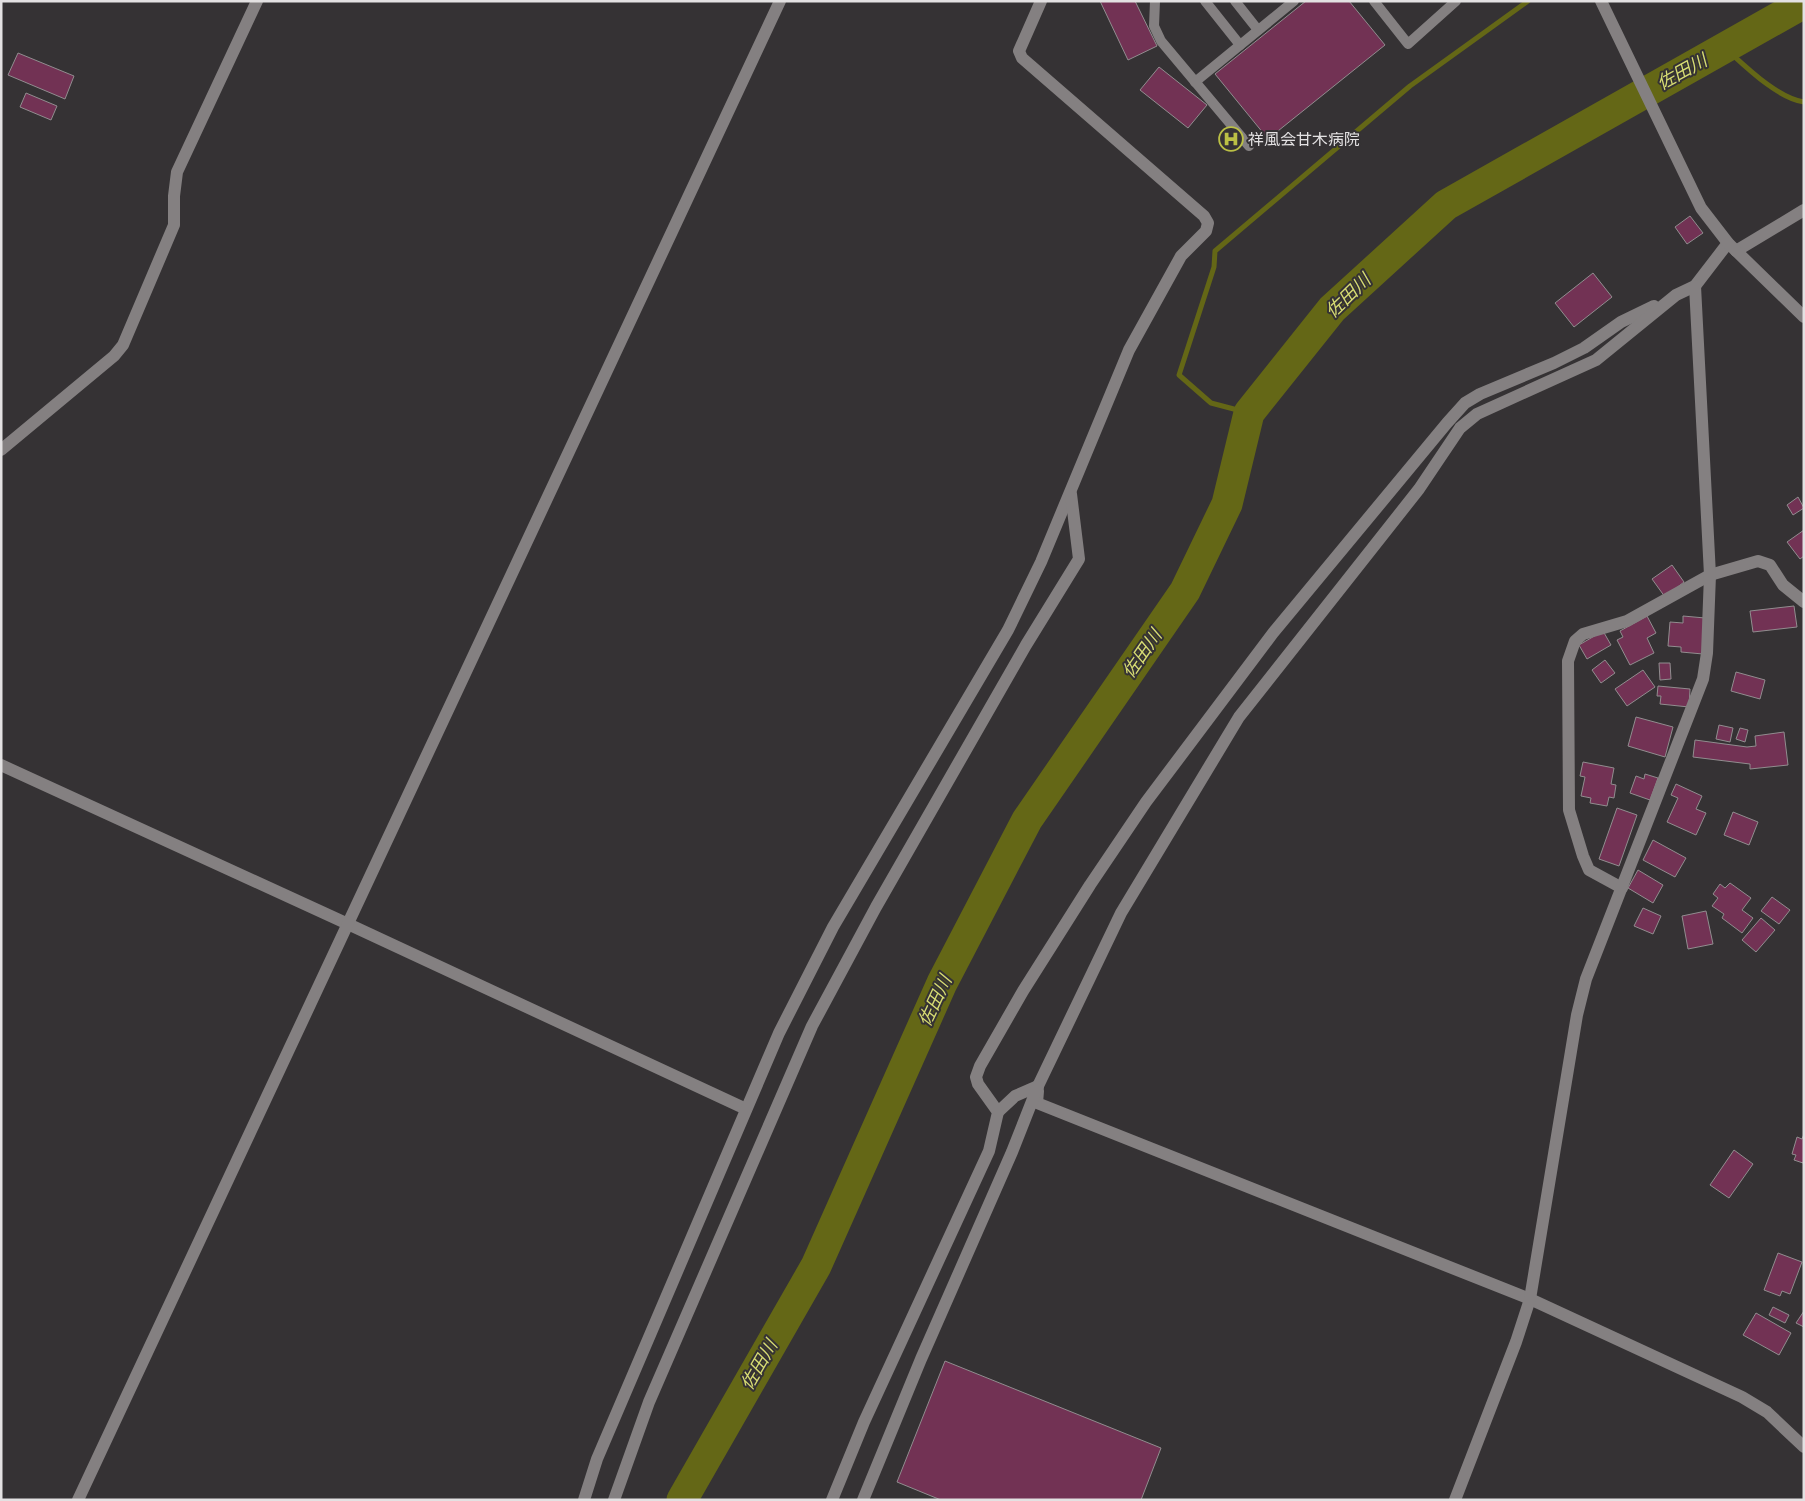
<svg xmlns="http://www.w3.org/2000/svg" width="1805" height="1501" viewBox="0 0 1805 1501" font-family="Cabin,'Noto Sans JP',sans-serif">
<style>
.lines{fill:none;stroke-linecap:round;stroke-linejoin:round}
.stream{stroke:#646716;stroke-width:5}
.river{stroke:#646716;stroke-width:31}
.building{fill:#723254;stroke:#918d8f}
.lane{stroke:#848081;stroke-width:10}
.street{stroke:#848081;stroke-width:12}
.secondary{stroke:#848081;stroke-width:12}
.labels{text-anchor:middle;stroke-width:4;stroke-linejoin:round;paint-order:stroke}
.poi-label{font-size:16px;fill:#e3e1e2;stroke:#353234;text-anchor:start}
.water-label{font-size:18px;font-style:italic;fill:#d7dc73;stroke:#353234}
</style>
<rect width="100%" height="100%" fill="#353234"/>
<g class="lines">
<g class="stream">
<path d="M1725,48C1745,66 1777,98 1804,102"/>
<polyline points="1249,413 1211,403 1179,375 1214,267 1215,251 1410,86 1528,1"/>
</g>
<polyline class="river" points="682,1500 816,1266 942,983 1027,820 1185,591 1227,504 1249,413 1332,309 1446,205 1804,3"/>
</g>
<g class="building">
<polygon points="1100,1 1135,1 1157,46 1128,60"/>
<polygon points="1306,1 1349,1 1385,45 1268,139 1215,74"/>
<polygon points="18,53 74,76 65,99 8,75"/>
<polygon points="1159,67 1207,105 1188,128 1140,90"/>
<polygon points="26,93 57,106 51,120 20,107"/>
<polygon points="1690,216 1703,233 1687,244 1675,227"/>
<polygon points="1593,273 1612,297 1574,327 1555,303"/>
<polygon points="1798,497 1804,508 1793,515 1787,505"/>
<polygon points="1804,530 1804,556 1800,559 1787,542"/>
<polygon points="1672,565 1684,582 1665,597 1652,579"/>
<polygon points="1794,606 1797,627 1753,632 1750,611"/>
<polygon points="1647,616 1656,633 1647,638 1654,653 1630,665 1617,640 1623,637 1620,631"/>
<polygon points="1683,616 1705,618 1703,654 1681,652 1681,647 1668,646 1670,622 1683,623"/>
<polygon points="1603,631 1611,645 1587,659 1579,645"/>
<polygon points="1605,660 1615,673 1601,683 1592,670"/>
<polygon points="1659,663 1670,663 1671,679 1660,680"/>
<polygon points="1643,670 1655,687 1627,706 1615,689"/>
<polygon points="1736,672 1765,680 1760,699 1731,691"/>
<polygon points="1658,686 1690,689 1689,707 1660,704 1661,696 1657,696"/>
<polygon points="1636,717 1673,727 1665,757 1628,746"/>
<polygon points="1719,725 1733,728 1730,742 1716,739"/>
<polygon points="1740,728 1748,730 1745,742 1736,739"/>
<polygon points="1784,732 1788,765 1750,769 1750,764 1693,757 1695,740 1747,747 1756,746 1755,736"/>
<polygon points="1583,762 1614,768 1611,784 1616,785 1614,798 1609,797 1607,806 1590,803 1591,798 1581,796 1585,777 1580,776"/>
<polygon points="1645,774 1658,778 1650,800 1630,793 1636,776 1644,779"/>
<polygon points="1676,784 1702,796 1696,809 1706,813 1696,835 1667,822 1678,798 1671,795"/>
<polygon points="1617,808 1637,815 1619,866 1599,859"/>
<polygon points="1733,812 1758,822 1749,845 1724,835"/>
<polygon points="1653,840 1686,858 1675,877 1643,860"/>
<polygon points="1638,870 1663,885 1653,903 1628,888"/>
<polygon points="1730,883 1751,898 1742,910 1753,918 1742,933 1722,918 1724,914 1712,906 1718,898 1713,894 1720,884 1725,888"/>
<polygon points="1772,897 1790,910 1779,924 1761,911"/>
<polygon points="1643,908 1661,916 1653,934 1634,926"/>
<polygon points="1706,911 1713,944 1688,949 1682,916"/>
<polygon points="1761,918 1775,930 1756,952 1742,940"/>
<polygon points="1804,1134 1804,1160 1803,1163 1794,1160 1796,1155 1792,1154 1797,1137 1802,1139"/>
<polygon points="1734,1150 1753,1164 1729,1198 1710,1185"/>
<polygon points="1778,1253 1802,1262 1790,1294 1782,1291 1780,1296 1764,1290"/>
<polygon points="1773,1307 1789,1315 1785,1323 1769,1315"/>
<polygon points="1804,1311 1804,1327 1796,1323"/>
<polygon points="1756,1313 1791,1333 1779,1355 1743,1335"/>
<polygon points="945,1361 1161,1448 1141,1500 941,1500 897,1482"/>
</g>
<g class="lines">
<g class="lane">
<polyline points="1155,1 1154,26 1161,41 1249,146"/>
<polyline points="1205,1 1240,45"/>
<polyline points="1235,1 1258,30"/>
<polyline points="1374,1 1408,44 1456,1"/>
<polyline points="1195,82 1294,1"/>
</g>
<g class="street">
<polyline points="1736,251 1804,210"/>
<polyline points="1,450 114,356 123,345 174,225 174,196 177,172 257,1"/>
<polyline points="1,765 348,924 746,1109"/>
<polyline points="1622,888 1589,870 1583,856 1569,810 1568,661 1575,641 1583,634 1627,621 1710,575 1758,561 1770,565 1783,585 1804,602"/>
<polyline points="1038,1091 1037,1103 1530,1299 1742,1397 1767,1412 1804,1447"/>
<polyline points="998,1112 1015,1096 1038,1086"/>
<polyline points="78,1500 780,1"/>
<polyline points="584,1500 597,1459 779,1033 833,927 1008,630 1041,562 1129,350 1181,256 1206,231 1208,223 1204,216 1022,58 1019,51 1041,1"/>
<polyline points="614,1500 649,1402 812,1026 876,907 1026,645 1079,559 1071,494"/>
<polyline points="832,1500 864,1422 989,1151 998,1112 978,1084 976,1077 980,1066 1023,991 1090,885 1146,802 1273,633 1447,423 1465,403 1480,394 1554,363 1584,348 1621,322 1654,306"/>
<polyline points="863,1500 921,1359 1012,1152 1038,1086 1121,913 1239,717 1419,489 1460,428 1477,414 1596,360 1676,295 1695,286 1728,243"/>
<polyline points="1455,1500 1516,1342 1530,1299 1577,1015 1586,979 1703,679 1707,653 1710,575 1695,286"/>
</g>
<polyline class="secondary" points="1601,1 1701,208 1728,243 1804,317"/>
</g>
<defs>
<g id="hospital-ring" transform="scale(1.25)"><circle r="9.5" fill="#353234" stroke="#bbc045" stroke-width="1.5"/><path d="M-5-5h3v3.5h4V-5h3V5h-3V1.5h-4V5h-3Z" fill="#bbc045"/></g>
</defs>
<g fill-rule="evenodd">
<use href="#hospital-ring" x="1231" y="139"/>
</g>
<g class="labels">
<g class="poi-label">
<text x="1248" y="145">祥風会甘木病院</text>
</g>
<g class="water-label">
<text transform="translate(1682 72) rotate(-29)" y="6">佐田川</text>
<text transform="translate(1348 296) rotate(-44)" y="6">佐田川</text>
<text transform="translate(1142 654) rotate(-55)" y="6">佐田川</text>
<text transform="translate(935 1001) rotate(-65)" y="6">佐田川</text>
<text transform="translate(759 1365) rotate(-60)" y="6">佐田川</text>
</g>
</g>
<rect width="1805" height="1501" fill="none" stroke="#e3e1e2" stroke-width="5"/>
</svg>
